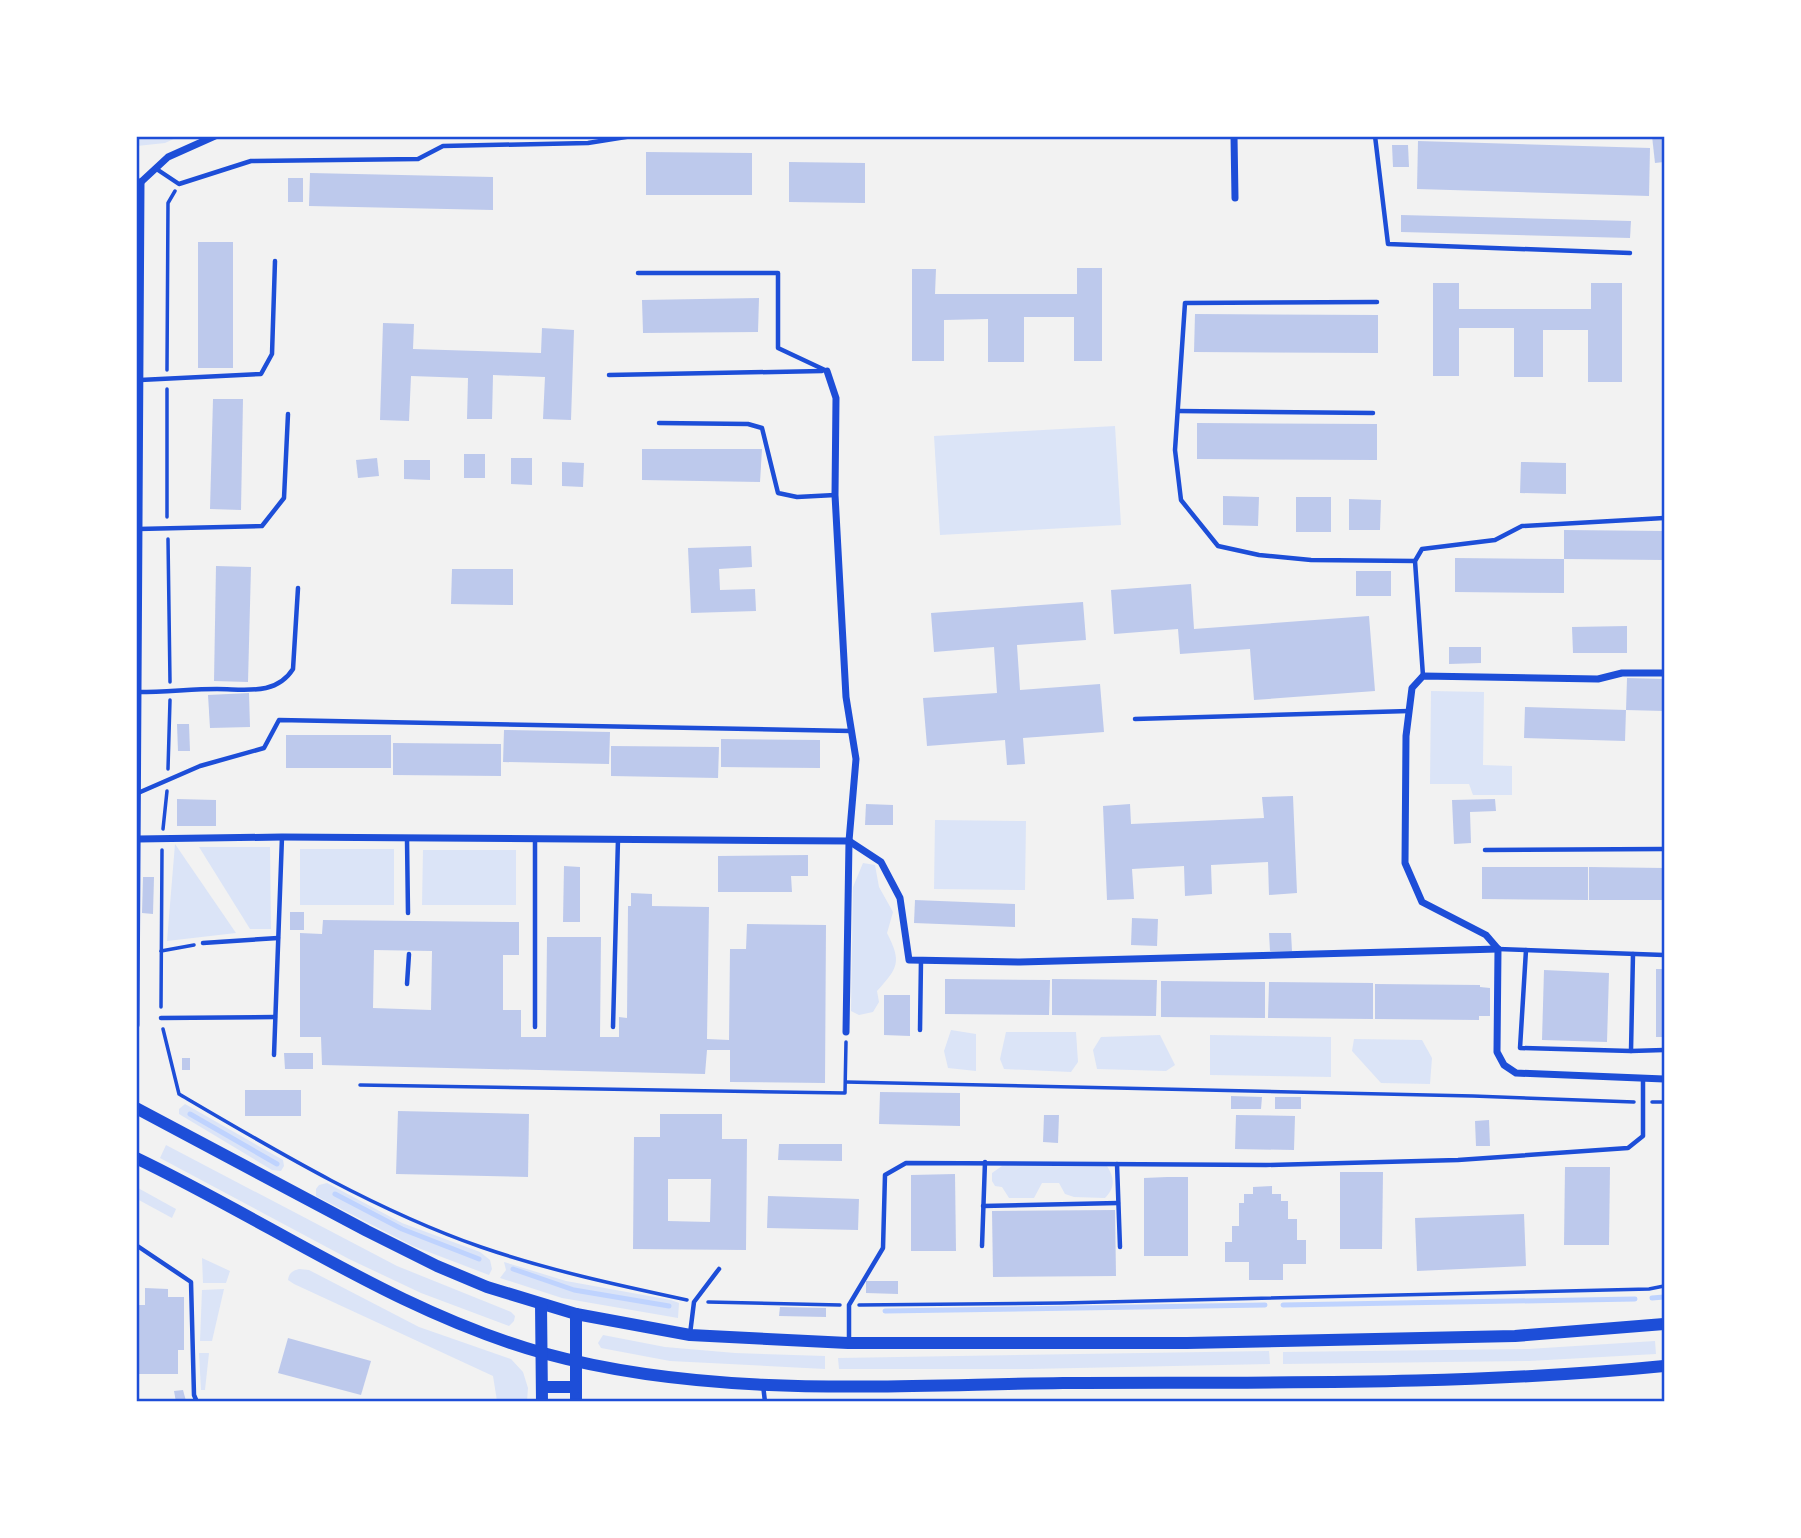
<svg xmlns="http://www.w3.org/2000/svg" width="1801" height="1538" viewBox="0 0 1801 1538" font-family="Merriweather,serif">
<style>
.green{fill:#dbe4f7}
.lines{fill:none;stroke-linecap:round;stroke-linejoin:round}
.stream{stroke:#bfd3fe;stroke-width:5}
.building{fill:#bdc9ec;fill-rule:evenodd}
.path{stroke:#1d4ed8;stroke-width:3.5}
.service{stroke:#1d4ed8;stroke-width:4.5}
.minor{stroke:#1d4ed8;stroke-width:7}
.tertiary{stroke:#1d4ed8;stroke-width:12}
.neatline{fill:none;stroke:#1d4ed8;stroke-width:2.5}
</style>
<rect width="100%" height="100%" fill="#f2f2f2"/>
<g class="green">
<polygon points="136,137 137,136 178,137 165,143 137,146"/>
<polygon points="1115,426 1121,525 940,535 934,436"/>
<polygon points="1431,691 1484,692 1483,765 1512,766 1512,795 1473,795 1469,784 1430,784"/>
<polygon points="935,820 1026,821 1025,890 934,889"/>
<polygon points="175,844 236,933 167,941"/>
<polygon points="199,847 270,847 271,929 250,929"/>
<rect x="300" y="849" width="94" height="56"/>
<polygon points="423,850 516,850 516,905 422,905"/>
<path d="M863,863L875,865L879,887L893,912L887,933C902,962 898,968 877,991L879,1002L873,1012L859,1015L851,1011L853,887Z"/>
<polygon points="951,1030 976,1034 976,1071 948,1068 944,1051"/>
<polygon points="1006,1032 1076,1032 1078,1062 1071,1072 1004,1069 1000,1059"/>
<polygon points="1160,1035 1175,1065 1166,1071 1097,1069 1093,1050 1101,1037"/>
<polygon points="1210,1035 1331,1037 1331,1077 1210,1075"/>
<polygon points="1354,1039 1422,1040 1432,1058 1430,1084 1381,1083 1352,1051"/>
<polygon points="185,1104 283,1160 284,1166 281,1171 272,1170 179,1114 179,1109"/>
<polygon points="166,1145 397,1266 511,1312 515,1316 514,1321 509,1326 421,1293 349,1259 160,1158"/>
<path d="M1002,1166H1107C1115,1178 1115,1188 1105,1198L1074,1197L1065,1194L1059,1183H1042L1034,1198H1009L1002,1187L995,1186L992,1181V1173Z"/>
<polygon points="327,1183 402,1223 480,1252 490,1260 492,1269 489,1275 413,1246 316,1196 316,1189 319,1185"/>
<polygon points="138,1188 176,1209 172,1218 137,1199"/>
<polygon points="202,1258 230,1271 226,1283 203,1283"/>
<polygon points="504,1262 566,1281 671,1300 679,1303 678,1318 562,1298 500,1278 506,1270"/>
<path d="M299,1269L309,1270L419,1327L511,1359L523,1372L528,1388L527,1401H497L493,1376L294,1284L288,1280C289,1273 292,1271 299,1269Z"/>
<polygon points="224,1289 212,1341 200,1341 202,1290"/>
<polygon points="603,1335 665,1347 735,1353 825,1356 825,1369 670,1361 601,1348 598,1343"/>
<polygon points="1655,1341 1656,1354 1529,1361 1283,1364 1283,1352 1528,1349"/>
<polygon points="1269,1351 1270,1364 1029,1369 839,1369 838,1358"/>
<polygon points="199,1353 209,1353 205,1390 201,1390"/>
<polygon points="621,1399 726,1399 726,1401 613,1401"/>
</g>
<g class="lines">
<g class="stream">
<polyline points="190,1114 277,1164"/>
<polyline points="335,1194 402,1229 479,1259"/>
<polyline points="513,1269 574,1290 669,1306"/>
<polyline points="1652,1298 1664,1297"/>
<polyline points="1283,1305 1635,1299"/>
<polyline points="885,1311 1265,1305"/>
</g>
</g>
<g class="building">
<polygon points="1652,136 1664,136 1664,162 1655,163"/>
<polygon points="1418,141 1650,148 1649,196 1417,189"/>
<polygon points="1392,145 1408,145 1409,167 1393,167"/>
<polygon points="646,152 752,153 752,195 646,195"/>
<polygon points="789,162 865,163 865,203 789,202"/>
<polygon points="310,173 493,177 493,210 309,206"/>
<rect x="288" y="178" width="15" height="24"/>
<polygon points="1401,215 1631,221 1630,238 1401,232"/>
<rect x="198" y="242" width="35" height="126"/>
<polygon points="1077,268 1102,268 1102,361 1074,361 1074,317 1024,317 1024,362 988,362 988,319 944,320 944,361 912,361 912,269 936,269 935,294 1077,294"/>
<polygon points="1433,283 1459,283 1459,309 1591,309 1591,283 1622,283 1622,382 1588,382 1588,330 1543,330 1543,377 1514,377 1514,328 1459,328 1459,376 1433,376"/>
<polygon points="759,298 758,332 643,333 642,300"/>
<polygon points="1195,314 1378,315 1378,353 1194,352"/>
<polygon points="383,323 414,324 413,349 541,353 542,328 574,330 571,420 543,419 545,377 493,375 492,419 467,419 468,378 411,376 409,421 380,420"/>
<polygon points="213,399 243,399 241,510 210,509"/>
<polygon points="1197,423 1377,424 1377,460 1197,459"/>
<polygon points="642,449 762,449 760,482 642,480"/>
<rect x="464" y="454" width="21" height="24"/>
<polygon points="377,458 379,476 358,478 356,460"/>
<polygon points="511,458 532,458 532,485 511,484"/>
<polygon points="404,460 430,460 430,480 404,479"/>
<polygon points="562,462 584,463 583,487 562,486"/>
<polygon points="1521,462 1566,463 1566,494 1520,493"/>
<polygon points="1223,496 1259,497 1258,526 1223,525"/>
<rect x="1296" y="497" width="35" height="35"/>
<polygon points="1349,499 1381,500 1380,530 1349,530"/>
<polygon points="1564,530 1663,531 1663,560 1564,559"/>
<polygon points="751,546 752,567 719,569 720,590 755,589 756,611 691,613 688,548"/>
<polygon points="1455,558 1564,559 1564,593 1455,592"/>
<polygon points="216,566 251,567 248,682 214,681"/>
<polygon points="452,569 513,569 513,605 451,604"/>
<rect x="1356" y="571" width="35" height="25"/>
<polygon points="1191,584 1194,629 1369,616 1375,691 1254,700 1250,649 1180,654 1178,629 1114,634 1111,590"/>
<polygon points="1083,602 1086,640 1017,645 1020,690 1100,684 1104,732 1023,738 1025,764 1007,765 1005,740 927,746 923,698 997,693 994,647 934,652 931,613"/>
<polygon points="1627,626 1627,653 1573,653 1572,627"/>
<polygon points="1449,647 1481,647 1481,663 1449,664"/>
<polygon points="1627,678 1664,679 1664,711 1626,710"/>
<polygon points="249,693 250,727 210,728 208,695"/>
<polygon points="1525,707 1626,710 1625,741 1524,738"/>
<polygon points="177,724 189,724 190,751 178,751"/>
<polygon points="504,730 610,732 609,764 503,762"/>
<rect x="286" y="735" width="105" height="33"/>
<polygon points="721,739 820,740 820,768 721,767"/>
<polygon points="393,743 501,744 501,776 393,775"/>
<polygon points="611,746 719,747 718,778 611,776"/>
<polygon points="1293,796 1297,893 1269,895 1268,862 1211,865 1212,894 1185,896 1184,866 1132,869 1134,899 1107,900 1103,806 1130,804 1131,824 1264,818 1262,797"/>
<polygon points="177,799 216,800 216,826 177,826"/>
<polygon points="1495,799 1496,811 1470,812 1471,843 1454,844 1452,800"/>
<polygon points="866,804 893,805 893,825 865,825"/>
<polygon points="808,855 808,876 791,876 792,892 718,892 718,856"/>
<polygon points="564,866 580,867 580,922 563,922"/>
<polygon points="1482,867 1588,867 1588,900 1482,899"/>
<polygon points="1589,867 1664,868 1664,900 1589,900"/>
<polygon points="143,877 154,877 153,914 142,913"/>
<path d="M631,893L652,894V906L709,907L707,1039L729,1040L730,949H746L747,924L826,925L825,1083L730,1082V1050H707L705,1074L322,1065L321,1037H300V933L322,934L323,920L519,922V955H503V1010H521V1037H546L547,937H601L600,1037H619V1017L627,1018L628,906H631ZM374,950L432,951L431,1010L373,1008Z"/>
<polygon points="915,900 1015,904 1015,927 914,923"/>
<rect x="290" y="912" width="14" height="18"/>
<polygon points="1132,918 1158,919 1157,946 1131,945"/>
<polygon points="1269,933 1291,933 1292,951 1270,951"/>
<rect x="1656" y="969" width="8" height="68"/>
<polygon points="1544,970 1609,973 1607,1042 1542,1040"/>
<polygon points="945,979 1050,980 1049,1015 945,1014"/>
<polygon points="1052,979 1157,980 1156,1016 1052,1015"/>
<polygon points="1161,981 1265,982 1265,1018 1161,1017"/>
<polygon points="1269,982 1373,983 1373,1019 1268,1018"/>
<polygon points="1375,984 1480,985 1480,987 1490,988 1490,1016 1479,1016 1479,1020 1375,1019"/>
<polygon points="884,995 910,995 910,1036 884,1035"/>
<polygon points="284,1053 313,1053 313,1069 285,1069"/>
<rect x="182" y="1058" width="8" height="12"/>
<rect x="245" y="1090" width="56" height="26"/>
<polygon points="880,1092 960,1093 960,1126 879,1124"/>
<polygon points="1231,1096 1262,1097 1261,1109 1231,1109"/>
<rect x="1275" y="1097" width="26" height="12"/>
<polygon points="398,1111 529,1114 528,1177 396,1174"/>
<path d="M660,1114H722V1139H747L746,1250L633,1249L634,1137H660ZM668,1179H711L710,1222L668,1221Z"/>
<polygon points="1044,1115 1059,1115 1058,1143 1043,1142"/>
<polygon points="1236,1115 1295,1116 1294,1150 1235,1149"/>
<polygon points="1489,1120 1490,1146 1476,1146 1475,1121"/>
<polygon points="779,1144 842,1144 842,1161 778,1160"/>
<polygon points="1565,1167 1610,1167 1609,1245 1564,1245"/>
<polygon points="1340,1172 1383,1172 1382,1249 1340,1249"/>
<polygon points="955,1174 956,1251 911,1251 911,1175"/>
<polygon points="1167,1177 1188,1177 1188,1256 1144,1256 1144,1178"/>
<polygon points="1272,1186 1272,1194 1281,1194 1281,1201 1288,1201 1288,1219 1297,1219 1297,1240 1306,1240 1306,1264 1283,1264 1283,1280 1249,1280 1249,1262 1225,1262 1225,1242 1232,1242 1232,1226 1239,1226 1239,1203 1244,1203 1244,1194 1253,1194 1253,1187"/>
<polygon points="768,1196 859,1199 858,1230 767,1228"/>
<polygon points="1115,1210 1116,1276 993,1277 992,1211"/>
<polygon points="1524,1214 1526,1266 1417,1271 1415,1218"/>
<polygon points="866,1281 898,1281 898,1294 866,1293"/>
<polygon points="145,1288 168,1289 168,1297 184,1297 184,1350 178,1350 178,1374 137,1374 138,1305 145,1305"/>
<polygon points="780,1307 826,1308 826,1317 779,1316"/>
<polygon points="288,1338 371,1361 361,1395 278,1373"/>
<polygon points="183,1390 186,1401 176,1402 174,1391"/>
</g>
<g class="lines">
<g class="path">
<polyline points="167,370 168,203 175,191"/>
<polyline points="167,389 167,517"/>
<polyline points="168,539 170,682"/>
<polyline points="168,769 170,700"/>
<polyline points="163,829 167,791"/>
<polyline points="161,951 194,945"/>
<polyline points="161,1007 162,850"/>
<path d="M163,1029L179,1094C276,1151 375,1210 481,1247C548,1270 617,1285 687,1300"/>
<polyline points="846,1082 1473,1096 1634,1102"/>
<polyline points="360,1085 845,1093 846,1042"/>
<polyline points="1652,1102 1664,1102"/>
<polyline points="708,1302 840,1305"/>
<polyline points="859,1305 1062,1303 1649,1289 1664,1286"/>
</g>
<g class="service">
<polyline points="1375,136 1388,244 1630,253"/>
<polyline points="155,168 179,184 251,161 418,159 443,146 588,143 632,136"/>
<polyline points="638,273 778,273 778,348 827,371"/>
<polyline points="1377,302 1185,303 1175,450 1181,500 1218,546 1259,555 1311,560 1415,561"/>
<polyline points="609,375 822,371"/>
<polyline points="140,380 261,374 272,354 275,261"/>
<polyline points="1178,411 1373,413"/>
<polyline points="659,423 748,424 762,428 778,493 797,497 835,495"/>
<polyline points="138,529 262,526 284,498 288,414"/>
<polyline points="1423,676 1415,561 1422,549 1495,540 1522,526 1664,518"/>
<path d="M139,692C166,692 192,689 217,689C245,689 276,696 293,669L298,588"/>
<polyline points="1135,719 1409,711"/>
<polyline points="138,793 200,766 264,748 279,720 851,731"/>
<polyline points="407,839 408,913"/>
<polyline points="1485,850 1664,849"/>
<polyline points="203,943 278,938"/>
<polyline points="1498,949 1664,955"/>
<polyline points="1526,950 1520,1048 1631,1051 1664,1050"/>
<polyline points="407,984 409,954"/>
<polyline points="161,1018 275,1017"/>
<polyline points="535,1027 535,839"/>
<polyline points="613,1027 618,839"/>
<polyline points="920,1030 921,960"/>
<polyline points="1631,1051 1633,954"/>
<polyline points="274,1055 282,837"/>
<polyline points="1117,1164 1120,1247"/>
<polyline points="983,1206 1118,1203"/>
<polyline points="136,1245 191,1282 194,1395 197,1402"/>
<polyline points="982,1246 985,1162"/>
<polyline points="690,1334 694,1302 719,1269"/>
<polyline points="849,1340 849,1305 883,1248 885,1175 906,1163 1266,1165 1458,1160 1628,1148 1643,1136 1643,1080"/>
<polyline points="763,1385 765,1402"/>
</g>
<g class="minor">
<polyline points="1234,136 1235,198"/>
<polyline points="137,182 141,182 168,157 215,136"/>
<polyline points="827,371 836,398 835,495 846,697 856,759 849,841 846,1032"/>
<polyline points="1664,673 1622,673 1598,679 1423,676 1412,688 1406,736 1405,863 1422,902 1486,935 1498,949 1497,1052 1504,1065 1516,1073 1664,1079"/>
<polyline points="138,839 282,837 849,841 881,862 900,898 909,960 1020,962 1498,949"/>
<polyline points="136,1025 141,182"/>
</g>
<g class="tertiary">
<polyline points="136,1108 367,1231 437,1266 487,1287 576,1314 690,1335 848,1343 1187,1343 1515,1336 1664,1324"/>
<path d="M136,1158C272,1223 397,1312 543,1353C711,1399 890,1385 1063,1383C1263,1382 1465,1386 1664,1366"/>
<polyline points="541,1304 542,1402"/>
<polyline points="576,1314 576,1402"/>
<polyline points="542,1387 576,1387"/>
</g>
</g>
<rect width="1801" height="1538" fill="none" stroke="#ffffff" stroke-width="276"/>
<rect x="138" y="138" width="1525" height="1262" class="neatline"/>
</svg>
